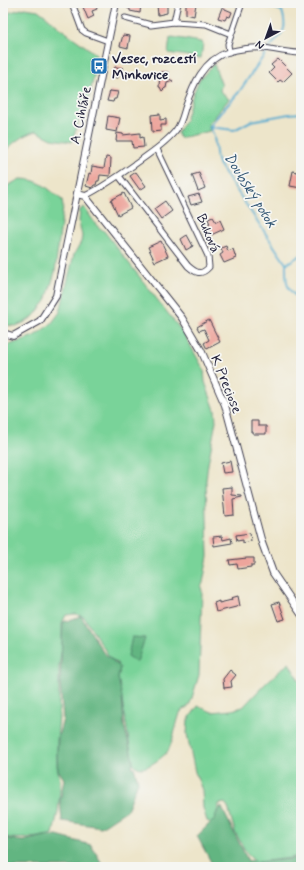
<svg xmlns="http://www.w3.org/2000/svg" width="304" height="870" viewBox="0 0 304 870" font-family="Mynerve,sans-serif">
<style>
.green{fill:#79d399;stroke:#4e7a6a}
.forest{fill:#62b581;stroke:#426c5e}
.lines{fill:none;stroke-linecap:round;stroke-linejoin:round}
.stream{stroke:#53acd0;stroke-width:2}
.building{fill:#eda59c}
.minor-casing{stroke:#403f50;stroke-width:7}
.tertiary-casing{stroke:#403f50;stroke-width:8}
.minor{stroke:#fff;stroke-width:5}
.tertiary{stroke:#fff;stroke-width:6}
.labels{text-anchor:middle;stroke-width:3.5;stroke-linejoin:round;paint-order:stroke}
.poi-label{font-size:14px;font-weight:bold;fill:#22223b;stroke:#f6f6f2;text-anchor:start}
.street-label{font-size:14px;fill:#22223b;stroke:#f6f6f2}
.water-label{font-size:15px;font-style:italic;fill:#365977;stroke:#f6f6f2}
</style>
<rect width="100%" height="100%" fill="#f6f6f2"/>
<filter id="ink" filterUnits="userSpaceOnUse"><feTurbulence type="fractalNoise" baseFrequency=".025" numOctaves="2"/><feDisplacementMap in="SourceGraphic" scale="8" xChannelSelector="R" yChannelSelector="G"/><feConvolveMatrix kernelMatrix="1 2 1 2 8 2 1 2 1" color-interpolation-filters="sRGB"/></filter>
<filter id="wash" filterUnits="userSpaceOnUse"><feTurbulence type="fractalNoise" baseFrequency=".012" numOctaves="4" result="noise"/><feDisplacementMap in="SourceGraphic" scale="16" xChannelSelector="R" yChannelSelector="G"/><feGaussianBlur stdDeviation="0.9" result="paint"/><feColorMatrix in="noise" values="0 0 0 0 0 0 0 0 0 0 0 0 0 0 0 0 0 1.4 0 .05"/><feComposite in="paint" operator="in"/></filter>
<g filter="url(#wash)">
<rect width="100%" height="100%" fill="#ede5ca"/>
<g class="green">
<path d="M25,8L38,10L46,16L60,28L96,54V67L87,106L82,111L72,142L52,139L36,131C22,135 13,143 3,153V20L4,14Z"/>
<polygon points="172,37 201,42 203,44 201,58 168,53 170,38"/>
<polygon points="214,64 222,86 221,86 220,91 229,99 208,125 210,131 180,138 177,133 185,121 193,94 199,80"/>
<path d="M20,179C40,179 47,188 62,200L63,207L55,272L46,301L33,317L25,322L16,326L3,325V191L7,186Z"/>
<path d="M84,207L97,226L104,231L184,334L204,370L205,382L215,410L216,421L208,464L206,480L208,556L203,583L201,587L202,591L199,675L191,701L188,707L183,709L180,713C176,725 174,737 169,749C167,755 148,768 142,768C138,768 136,766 133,764L118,678L120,668L117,663L110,658L84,617L76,614L66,615L62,623V646L59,667V716L57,741V766L60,780V792L58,811L53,834C37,838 19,840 3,837V344L9,345L34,336L51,324L60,312L74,254L81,242L82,236L79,222L80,210Z"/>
<polygon points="289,663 301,684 301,855 291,858 258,862 251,858 247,854 235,832 228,807 225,803 219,804 215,820 212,823 207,821 203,808 202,790 195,772 187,734 188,720 198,706 212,712 232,710 243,707 267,682"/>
</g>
<g class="forest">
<polygon points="81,616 103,652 120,667 118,678 122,697 124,725 133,761 132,767 134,767 138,782 127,810 101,827 62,821 60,801 64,779 58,770 57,755 58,737 63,719 60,682 63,622"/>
<polygon points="132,637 145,638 137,662 128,656"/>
<polygon points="221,806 248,861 255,860 258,862 291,859 301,857 301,867 211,867 211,862 197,836 210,823 215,820 216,814"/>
<polygon points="45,836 57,836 91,845 104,867 3,867 3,838 23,841"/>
</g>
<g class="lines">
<g class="stream">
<path d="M261,3L282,11C288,31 283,32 270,47"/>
<path d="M267,51L239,92L216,118L210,127L214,136L217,161L286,264C286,283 285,288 301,301"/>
<polyline points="210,127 234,130 251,121 289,114 301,113"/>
<polyline points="286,264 301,255"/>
</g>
</g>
<g id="blocks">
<g class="building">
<polygon points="92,3 95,3 97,9 92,11 94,16 88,19 83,7"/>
<polygon points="128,3 141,3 140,13 130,11 130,9 127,8"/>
<polygon points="186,3 196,4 194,16 186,14"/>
<polygon points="157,5 167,5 167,13 158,15"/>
<polygon points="223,5 225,9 232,12 230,17 227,16 225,20 218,18"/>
<polygon points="123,35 130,36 128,48 120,46"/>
<polygon points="278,59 292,73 283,82 280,80 278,82 269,73 274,68 271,65"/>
<polygon points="115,67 123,68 121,76 118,75 118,78 112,77"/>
<polygon points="160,72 168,72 167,78 173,81 167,83 166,88 165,88 162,91 160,87 159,87"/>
<polygon points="110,91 118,92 116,99 114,99 113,102 107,101"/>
<polygon points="160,114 160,120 166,119 166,125 161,125 161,131 152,132 151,115"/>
<polygon points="108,116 120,118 117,132 106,130"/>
<polygon points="117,133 123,134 123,135 140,133 140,138 143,137 144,147 133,148 132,141 116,141"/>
<polygon points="106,157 111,158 110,176 100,175 99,181 97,181 96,185 94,185 92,188 86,186 89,173 91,174 92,166 104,168"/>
<polygon points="293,171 301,173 301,188 290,186"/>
<polygon points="136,172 146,186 140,190 130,176"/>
<polygon points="199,173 205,188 198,191 192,175"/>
<polygon points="124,193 131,208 118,215 111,200"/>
<polygon points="199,194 202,202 191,205 188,197"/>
<polygon points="165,201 172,211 161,219 154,209"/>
<polygon points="213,217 216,222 220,220 224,229 211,235 207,226 210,224 208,219"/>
<polygon points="187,235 193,246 186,250 181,239"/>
<polygon points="161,241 168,256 155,262 148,247"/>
<polygon points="226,246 228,251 233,249 236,258 224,263 220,255 223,253 221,248"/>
<polygon points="209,320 220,342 207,349 204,343 209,340 204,329 199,331 197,327"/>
<polygon points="251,421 258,421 258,426 266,426 266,434 253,434 253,432 251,432"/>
<polygon points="230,461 232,472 223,473 221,463"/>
<polygon points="232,487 232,495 242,496 242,497 233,499 234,515 225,516 222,488"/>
<polygon points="250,533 251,541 243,543 243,540 237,541 236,535"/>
<polygon points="222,536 223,540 231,538 232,543 214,546 213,537"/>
<polygon points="247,558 254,558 254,565 251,565 251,567 238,569 237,564 230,565 229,560"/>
<polygon points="238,596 240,606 216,612 214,603 219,601 219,603 232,600 231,598"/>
<polygon points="279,602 285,619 278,621 272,604"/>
<polygon points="230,670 236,675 231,681 232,687 224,688 223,679"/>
</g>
</g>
</g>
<g filter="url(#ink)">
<use href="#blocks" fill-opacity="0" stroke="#403f50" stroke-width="1"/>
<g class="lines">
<g class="minor-casing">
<g id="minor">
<polyline points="72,3 82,30 86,33 108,41"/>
<polyline points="125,18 151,25 174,22 206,24 231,34"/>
<polyline points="174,22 178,3"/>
<polyline points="229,52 228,44 242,3"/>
<path d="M119,176L188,266C196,273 201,276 209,267L208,256L157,149"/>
<path d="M85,196C105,186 123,173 141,160C153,151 167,142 176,130C181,124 183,115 185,108C193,85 203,60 228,52C240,49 253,47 265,48C277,50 289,53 301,53"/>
</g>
</g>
<g class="tertiary-casing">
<g id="tertiary">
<polyline points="77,194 85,196 182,318 201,350 225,405 262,543 273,573 301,614"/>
<polyline points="3,333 13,336 40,321 56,296 116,3"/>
</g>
</g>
<use href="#minor" class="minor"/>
<use href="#tertiary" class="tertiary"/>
</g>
</g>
<defs>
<g id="bus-square" transform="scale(0.9)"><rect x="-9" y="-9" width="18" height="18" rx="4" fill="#1f6fb2" stroke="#f6f6f2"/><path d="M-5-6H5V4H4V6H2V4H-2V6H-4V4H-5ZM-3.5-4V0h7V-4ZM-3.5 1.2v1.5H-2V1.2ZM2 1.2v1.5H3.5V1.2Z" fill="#fff"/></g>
</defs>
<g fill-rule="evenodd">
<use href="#bus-square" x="99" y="66"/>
</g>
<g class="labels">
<g class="poi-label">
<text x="112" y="63">Vesec, rozcestí<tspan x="112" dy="16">Minkovice</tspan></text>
</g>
<g class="street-label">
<text transform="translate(80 115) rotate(-78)" y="5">A. Cihláře</text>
<text transform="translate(209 233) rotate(67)" y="5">Buková</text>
<text transform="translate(227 384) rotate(68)" y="5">K Preciose</text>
</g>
<g class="water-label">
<text transform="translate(251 190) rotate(58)" y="5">Doubský potok</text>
</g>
</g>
<rect width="304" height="870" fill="none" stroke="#f6f6f2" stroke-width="16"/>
<g transform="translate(266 38) rotate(221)" stroke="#f6f6f2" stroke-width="3" paint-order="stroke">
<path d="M0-3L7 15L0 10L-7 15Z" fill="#22223b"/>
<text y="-6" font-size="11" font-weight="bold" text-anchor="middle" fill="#22223b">N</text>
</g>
</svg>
